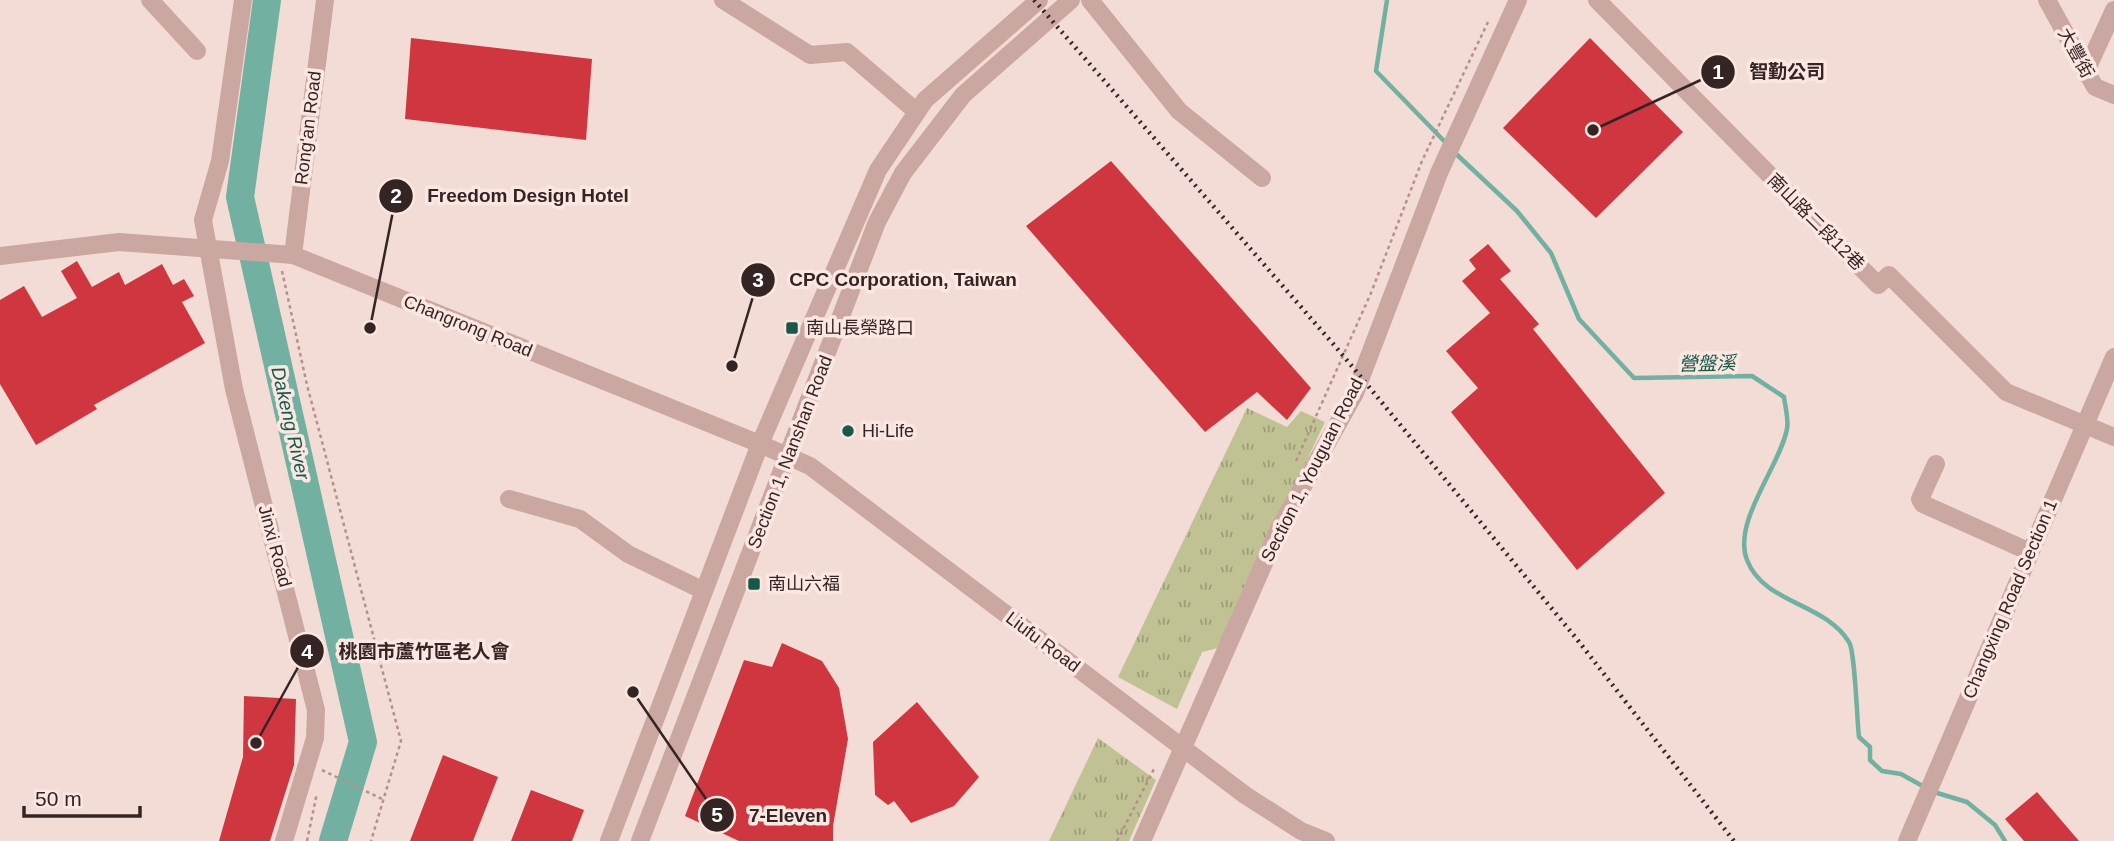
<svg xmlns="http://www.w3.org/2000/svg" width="2114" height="841" viewBox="0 0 2114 841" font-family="Arial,'Noto Sans TC',sans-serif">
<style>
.grass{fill:url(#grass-tufts)}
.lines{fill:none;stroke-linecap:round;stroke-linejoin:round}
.stream{stroke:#72b1a1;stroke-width:4.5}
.river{stroke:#72b1a1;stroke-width:28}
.building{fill:#cf363f}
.path{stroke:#b6908b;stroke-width:2.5;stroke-dasharray:3.5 3.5;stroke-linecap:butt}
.minor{stroke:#cba7a1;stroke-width:18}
.rail{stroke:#342424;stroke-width:4.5;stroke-dasharray:2 5;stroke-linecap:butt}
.poi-dot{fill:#175849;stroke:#fae7e1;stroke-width:2.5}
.labels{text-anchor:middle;stroke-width:7;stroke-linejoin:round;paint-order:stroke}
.street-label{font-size:18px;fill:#342424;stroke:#fae7e1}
.poi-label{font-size:18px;fill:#342424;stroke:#fae7e1;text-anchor:start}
.water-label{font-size:19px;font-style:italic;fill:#175849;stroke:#fae7e1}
.leader{fill:none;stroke:#342424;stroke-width:2.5}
.callout-dot{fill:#342424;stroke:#fae7e1;stroke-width:2.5}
.mark-label{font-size:21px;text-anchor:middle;font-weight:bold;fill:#fff}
.callout-label{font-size:19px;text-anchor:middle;font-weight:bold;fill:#342424;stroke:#fae7e1;stroke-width:7;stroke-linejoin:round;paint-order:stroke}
</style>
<defs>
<pattern id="grass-tufts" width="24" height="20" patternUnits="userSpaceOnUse" patternTransform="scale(1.75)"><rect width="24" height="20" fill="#c0c294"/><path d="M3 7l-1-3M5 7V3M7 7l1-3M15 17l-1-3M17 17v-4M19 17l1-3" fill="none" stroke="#9d9d79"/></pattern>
</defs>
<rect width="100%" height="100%" fill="#f2dcd5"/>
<g class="grass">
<polygon points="1247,408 1287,427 1301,411 1325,422 1218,648 1202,652 1177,709 1118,677"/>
<polygon points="1098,738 1156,780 1129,841 1049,841"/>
</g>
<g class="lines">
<g class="stream">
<polyline points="1387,0 1376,71 1446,143"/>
<path d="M1454,152L1517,211L1551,253L1579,319L1634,378L1752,376L1784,397C1785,406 1789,420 1787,429C1780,466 1732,522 1747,560C1764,604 1824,602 1849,642C1855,651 1857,721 1859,737L1870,747V760L1882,771L1901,774L1926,788"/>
<polyline points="1934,792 1967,802 1995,825 2005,841"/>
</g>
<polyline class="river" points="267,0 240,197 363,742 333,841"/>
</g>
<g class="building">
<polygon points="411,38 592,59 586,140 405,119"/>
<polygon points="1590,38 1683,132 1596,218 1503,128"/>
<polygon points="1111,161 1311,388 1287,420 1257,392 1205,432 1026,226"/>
<polygon points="1488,244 1511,271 1500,279 1539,324 1533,329 1665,493 1577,570 1451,412 1478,388 1446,351 1490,313 1462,281 1476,269 1469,260"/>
<polygon points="77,261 92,287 119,272 125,285 162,264 173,285 184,279 194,296 182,302 205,343 94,405 97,409 36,445 0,384 0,300 24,286 42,317 77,298 61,271"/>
<polygon points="782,643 822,661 839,688 848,739 833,826 833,841 739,841 685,816 744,660 772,667"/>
<polygon points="244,696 296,699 294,765 270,841 219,841 243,757"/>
<polygon points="917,702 979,777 954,806 911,823 894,801 888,805 875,795 873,742"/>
<polygon points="443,755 498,777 473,841 410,841"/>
<polygon points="531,790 584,810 572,841 511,841"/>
<polygon points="2037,792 2079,841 2024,841 2005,819"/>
</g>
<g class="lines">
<g class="path">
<polyline points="282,271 307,385 401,741 371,841"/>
<polyline points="1296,461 1371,293 1422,161 1488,22"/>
<polyline points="322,770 382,799"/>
<polyline points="307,841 317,793"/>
<polyline points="1117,841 1154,769"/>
</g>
<g class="minor">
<polyline points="150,0 197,51"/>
<polyline points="243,0 220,161 203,220 234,389 316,710 315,738 284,841"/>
<polyline points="723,0 810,55 847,52 917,112"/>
<polyline points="1090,0 1179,111 1262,178"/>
<polyline points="1597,0 1878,285 1889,275 2006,392 2114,437"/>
<polyline points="2047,0 2095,87 2114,95"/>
<polyline points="2085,73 2114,10"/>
<polyline points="293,255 325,0"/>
<polyline points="0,256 119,242 293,255 760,444 810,466 1245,795 1301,831 1326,841"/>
<polyline points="1936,464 1920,499 1923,504 2030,552"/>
<polyline points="509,499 580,519 628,554 704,591"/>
<polyline points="609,841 760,444 878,170 925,100 1039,0"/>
<polyline points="640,841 877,222 903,173 963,95 1071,0"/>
<polyline points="1142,841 1279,529 1355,393 1439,173 1518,0"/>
<polyline points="1907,841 2114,357"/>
</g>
<polyline class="rail" points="1034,0 1341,353 1576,638 1734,841"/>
</g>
<g class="poi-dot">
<rect x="785" y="321" width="14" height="14" rx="3.5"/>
<circle cx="848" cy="431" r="7"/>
<rect x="747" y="577" width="14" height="14" rx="3.5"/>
</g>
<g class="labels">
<g class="street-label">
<text transform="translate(2076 53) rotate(61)" y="6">大豐街</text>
<text transform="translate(308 128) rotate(-83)" y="6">Rong'an Road</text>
<text transform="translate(1816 222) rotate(45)" y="6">南山路二段12巷</text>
<text transform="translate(468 326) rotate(22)" y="6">Changrong Road</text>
<text transform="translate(790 452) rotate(-69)" y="6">Section 1, Nanshan Road</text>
<text transform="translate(1312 470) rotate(-63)" y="6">Section 1, Youguan Road</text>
<text transform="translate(275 546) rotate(75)" y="6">Jinxi Road</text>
<text transform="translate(2010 599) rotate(-67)" y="6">Changxing Road Section 1</text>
<text transform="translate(1043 642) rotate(37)" y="6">Liufu Road</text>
</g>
<g class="poi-label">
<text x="806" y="334">南山長榮路口</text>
<text x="862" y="437">Hi-Life</text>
<text x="768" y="590">南山六福</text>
</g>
<g class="water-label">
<text transform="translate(1707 363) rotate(-1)" y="7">營盤溪</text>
<text transform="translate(291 423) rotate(77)" y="7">Dakeng River</text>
</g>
</g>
<path class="leader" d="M1593 130L1718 72M370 328L396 196M732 366L758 280M256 743L307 651M633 692L717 815"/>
<g class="callout-dot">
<circle cx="1593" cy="130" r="7"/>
<circle cx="370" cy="328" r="7"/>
<circle cx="732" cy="366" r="7"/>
<circle cx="256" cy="743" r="7"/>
<circle cx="633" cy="692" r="7"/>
<circle cx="1718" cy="72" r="18"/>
<circle cx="396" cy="196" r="18"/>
<circle cx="758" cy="280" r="18"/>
<circle cx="307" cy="651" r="18"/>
<circle cx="717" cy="815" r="18"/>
</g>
<g class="mark-label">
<text x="1718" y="79">1</text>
<text x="396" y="203">2</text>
<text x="758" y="287">3</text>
<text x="307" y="659">4</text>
<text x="717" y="822">5</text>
</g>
<g class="callout-label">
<text x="1787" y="78">智勤公司</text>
<text x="528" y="202">Freedom Design Hotel</text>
<text x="903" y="286">CPC Corporation, Taiwan</text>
<text x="424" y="658">桃園市蘆竹區老人會</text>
<text x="788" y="822">7-Eleven</text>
</g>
<path d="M24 806v10h116v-10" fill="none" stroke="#342424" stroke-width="3.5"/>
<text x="35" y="806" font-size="21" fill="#342424" stroke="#fae7e1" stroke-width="5" paint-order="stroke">50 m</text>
</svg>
